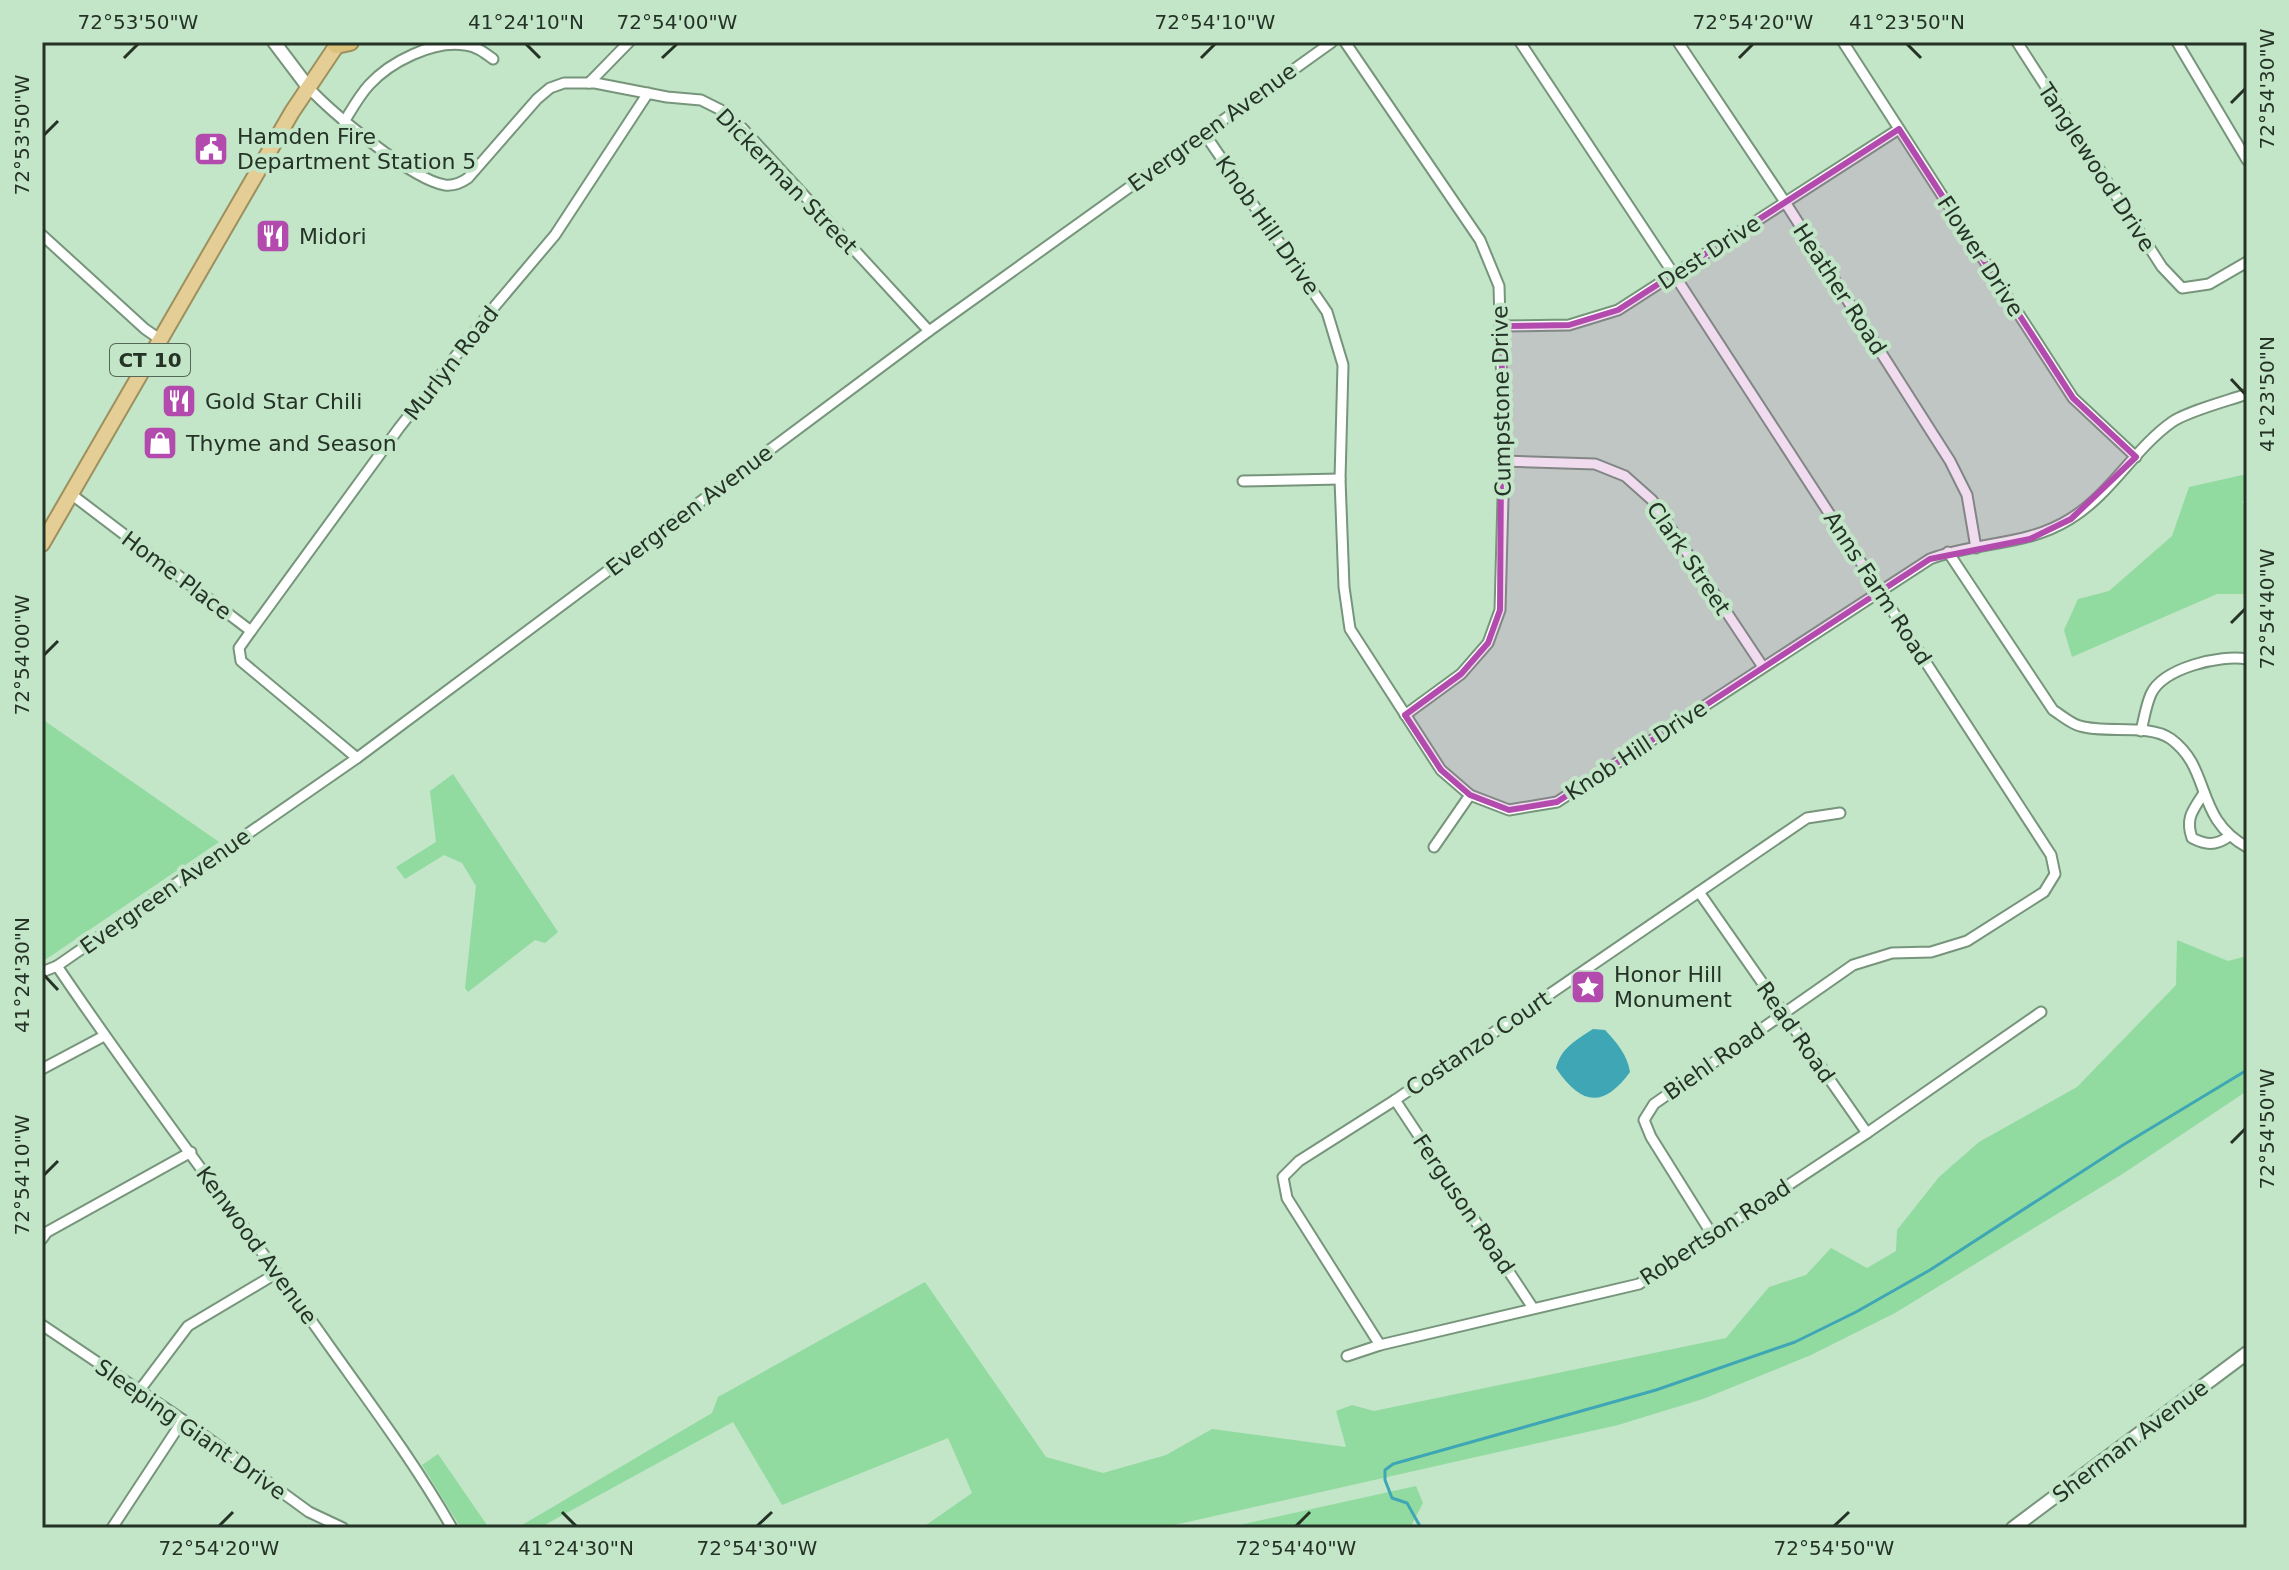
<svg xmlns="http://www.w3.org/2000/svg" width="2289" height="1570" viewBox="0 0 2289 1570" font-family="'DejaVu Sans',sans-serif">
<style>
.green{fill:#92dba0}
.water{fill:#3fa6b6}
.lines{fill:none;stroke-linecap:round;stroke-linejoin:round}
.stream{stroke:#3fa6b6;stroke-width:3}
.minor-casing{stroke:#76957b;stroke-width:13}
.secondary-casing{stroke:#76957b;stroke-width:16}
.trunk-casing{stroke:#9d905e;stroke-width:18}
.motorway-casing{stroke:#9d905e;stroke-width:20}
.minor{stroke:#fff;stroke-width:9}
.secondary{stroke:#fff;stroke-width:12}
.trunk{stroke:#e4ce96;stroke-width:14}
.motorway{stroke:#ddc27b;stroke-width:16}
.marked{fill:#b34bae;fill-opacity:0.2;stroke:#b34bae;stroke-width:6;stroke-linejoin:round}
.ticks{fill:none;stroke:#253327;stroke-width:3}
.labels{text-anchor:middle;stroke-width:8;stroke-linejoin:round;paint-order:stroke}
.shield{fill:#c3e5c8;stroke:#546857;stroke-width:2}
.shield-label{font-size:20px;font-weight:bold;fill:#253327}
.street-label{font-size:22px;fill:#253327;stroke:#c3e5c8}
.poi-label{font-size:22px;fill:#253327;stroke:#c3e5c8;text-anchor:start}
.neatline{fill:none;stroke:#253327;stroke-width:3}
.ticks-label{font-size:20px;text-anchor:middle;fill:#253327}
</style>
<rect width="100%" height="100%" fill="#c3e5c8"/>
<g class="green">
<polygon points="2247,474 2247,497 2242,502 2247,506 2247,594 2217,594 2072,657 2064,630 2078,599 2109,591 2172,536 2189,487"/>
<polygon points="42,719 219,842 42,962"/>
<polygon points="453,774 558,932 545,943 535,940 468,992 465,988 476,886 462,863 444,855 405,879 396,867 436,842 430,791"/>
<polygon points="2177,940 2228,961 2247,956 2247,1091 2124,1173 1895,1313 1811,1355 1703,1399 1618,1425 1161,1528 922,1528 972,1493 948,1438 782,1505 733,1422 539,1528 517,1528 712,1413 718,1397 925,1282 1046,1457 1103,1473 1166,1455 1212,1429 1346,1447 1336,1411 1352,1405 1374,1411 1726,1338 1769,1287 1806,1275 1831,1248 1867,1268 1896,1251 1897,1230 1939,1177 1979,1142 2077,1087 2176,985"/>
<polygon points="438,1454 489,1528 461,1528 422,1465"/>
<polygon points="1416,1486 1423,1503 1412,1524 1414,1528 1226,1528"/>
</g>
<path class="water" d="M1593,1029L1605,1030C1617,1043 1627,1054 1630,1072C1603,1109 1581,1105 1556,1068C1561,1048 1576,1040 1593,1029Z"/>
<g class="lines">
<polyline class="stream" points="1421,1528 1407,1503 1392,1498 1385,1480 1385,1470 1393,1464 1656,1390 1795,1342 1856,1312 1930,1270 2123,1145 2247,1070"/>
<g class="minor-casing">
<g id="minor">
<polyline points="1345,42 1480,240 1499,286 1504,461 1500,610 1488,643 1461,674 1405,715"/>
<polyline points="1520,42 1675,276 2051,855 2055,874 2044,892 1967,941 1931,952 1892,953 1853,965 1654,1104 1644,1120 1651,1137 1713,1236"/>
<polyline points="1678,42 1785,202 1950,461 1967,495 1976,548"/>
<polyline points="1843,42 2073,398 2136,457"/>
<polyline points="2017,42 2162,267 2182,288 2209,284 2247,262"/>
<polyline points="2177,42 2247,160"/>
<polyline points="589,83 629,42"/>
<path d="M308,87C331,112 412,180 445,185C454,186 461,183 468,178L537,99L550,88L564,83H595L667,97L701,100L721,110L743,129L929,331"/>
<path d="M344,122C352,109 359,96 369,85C390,62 433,40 465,45C476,46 485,53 493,59"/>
<path d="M1204,133L1327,312L1343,365L1340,479L1344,587L1350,629L1441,770L1470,795L1509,810L1557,802L1930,559C1977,541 2025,547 2070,519C2111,494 2134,449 2172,422C2188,411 2227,401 2247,394"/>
<polyline points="42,235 145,329 161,340"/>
<polyline points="1502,326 1569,325 1618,310 1899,129"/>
<polyline points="1504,461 1595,464 1625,476 1652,500 1763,667"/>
<polyline points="1243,481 1340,479"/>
<polyline points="71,494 251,631 239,648 241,661 357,758"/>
<path d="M1948,552L2053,710C2061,715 2071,724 2080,726C2105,734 2149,723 2171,739C2212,769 2194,818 2247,847"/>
<polyline points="251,631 399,428 495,306 555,235 648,93"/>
<path d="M2141,731C2144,719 2146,705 2151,694C2163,668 2221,654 2247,659"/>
<path d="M2204,793C2193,810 2185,818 2192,838C2206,845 2215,846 2228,837"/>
<polyline points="1434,847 1470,795"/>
<polyline points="1699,892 1867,1133"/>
<path d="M57,966C144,1095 240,1219 330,1347C372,1406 416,1465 452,1528"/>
<polyline points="42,972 57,966 357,758 929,331 1332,42"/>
<polyline points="42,1069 104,1036"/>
<polyline points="1395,1100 1533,1308"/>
<polyline points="42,1239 47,1232 191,1152"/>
<polyline points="42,1325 183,1420 309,1512 343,1528"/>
<polyline points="1380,1345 1287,1198 1283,1177 1299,1161 1395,1100 1807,818 1840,813"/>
<polyline points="1347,1356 1380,1345 1639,1284 1867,1133 2041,1012"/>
<polyline points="139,1391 188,1326 277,1273"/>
<polyline points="112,1528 183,1420"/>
</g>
</g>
<g class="secondary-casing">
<g id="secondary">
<polyline points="274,42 308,87"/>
<polyline points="2013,1528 2247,1353"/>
</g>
</g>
<g class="trunk-casing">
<polyline id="trunk" points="42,544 292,112 339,42"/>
</g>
<g class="motorway-casing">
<polyline id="motorway" points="336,45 350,42"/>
</g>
<use href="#minor" class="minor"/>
<use href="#secondary" class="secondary"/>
<use href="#trunk" class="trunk"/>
<use href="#motorway" class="motorway"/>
</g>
<path class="marked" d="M1899,129L2073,398L2136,457L2071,519L2030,539L1930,559L1557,802L1509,810L1470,795L1441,770L1405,715L1461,674L1488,643L1500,610L1502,326L1569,325L1618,310Z"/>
<path class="ticks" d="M526,44L540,58M1907,44L1921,58M124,58L138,44M662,58L677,44M1201,58L1215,44M1739,58L1753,44M2231,103L2245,89M44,135L58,121M2231,379L2245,394M2231,623L2245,609M44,655L58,641M44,975L58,990M2231,1143L2245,1129M44,1175L58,1161M562,1512L576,1526M219,1526L233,1512M757,1526L772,1512M1296,1526L1310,1512M1834,1526L1849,1512"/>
<defs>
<g id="civic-square" transform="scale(1.8)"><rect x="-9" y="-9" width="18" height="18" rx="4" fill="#b34bae" stroke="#c3e5c8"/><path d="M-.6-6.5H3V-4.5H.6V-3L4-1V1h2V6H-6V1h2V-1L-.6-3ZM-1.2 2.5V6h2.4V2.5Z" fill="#fff"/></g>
<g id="restaurant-square" transform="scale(1.8)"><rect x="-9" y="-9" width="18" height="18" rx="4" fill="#b34bae" stroke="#c3e5c8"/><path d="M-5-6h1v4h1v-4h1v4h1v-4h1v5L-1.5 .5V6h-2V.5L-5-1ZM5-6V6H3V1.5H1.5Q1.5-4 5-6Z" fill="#fff"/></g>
<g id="shop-square" transform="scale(1.8)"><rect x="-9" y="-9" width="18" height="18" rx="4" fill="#b34bae" stroke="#c3e5c8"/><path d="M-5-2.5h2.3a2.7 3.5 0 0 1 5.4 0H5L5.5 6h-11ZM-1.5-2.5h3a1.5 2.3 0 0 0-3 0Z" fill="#fff"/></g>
<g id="sight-square" transform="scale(1.8)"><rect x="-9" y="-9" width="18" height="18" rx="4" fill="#b34bae" stroke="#c3e5c8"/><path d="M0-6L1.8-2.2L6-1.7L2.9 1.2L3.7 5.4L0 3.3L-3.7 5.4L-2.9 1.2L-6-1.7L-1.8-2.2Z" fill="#fff"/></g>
</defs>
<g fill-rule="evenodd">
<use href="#civic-square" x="211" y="149"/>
<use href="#restaurant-square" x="273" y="236"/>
<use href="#restaurant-square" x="179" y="401"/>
<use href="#shop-square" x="160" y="443"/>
<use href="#sight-square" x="1588" y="987"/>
</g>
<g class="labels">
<rect class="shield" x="110" y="344" width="80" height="32" rx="6"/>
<g class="shield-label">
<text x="150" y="367">CT 10</text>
</g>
<g class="street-label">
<text transform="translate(1212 127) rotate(-36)" y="8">Evergreen Avenue</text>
<text transform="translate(2097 167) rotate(57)" y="8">Tanglewood Drive</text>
<text transform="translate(787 181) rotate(46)" y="8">Dickerman Street</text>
<text transform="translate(1268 225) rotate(55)" y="8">Knob Hill Drive</text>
<text transform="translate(1709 252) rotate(-33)" y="8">Dest Drive</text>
<text transform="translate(1981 256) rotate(57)" y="8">Flower Drive</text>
<text transform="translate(1840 289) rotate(57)" y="8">Heather Road</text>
<text transform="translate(451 363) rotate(-52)" y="8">Murlyn Road</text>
<text transform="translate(1501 401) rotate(-91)" y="8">Cumpstone Drive</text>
<text transform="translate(689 510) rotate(-37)" y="8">Evergreen Avenue</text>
<text transform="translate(1689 558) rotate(56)" y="8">Clark Street</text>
<text transform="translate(177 575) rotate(37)" y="8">Home Place</text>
<text transform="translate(1878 588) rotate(57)" y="8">Anns Farm Road</text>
<text transform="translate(1636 750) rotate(-33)" y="8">Knob Hill Drive</text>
<text transform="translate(165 891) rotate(-35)" y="8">Evergreen Avenue</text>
<text transform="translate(1796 1032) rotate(55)" y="8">Read Road</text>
<text transform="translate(1478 1043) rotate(-34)" y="8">Costanzo Court</text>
<text transform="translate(1714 1061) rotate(-35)" y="8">Biehl Road</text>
<text transform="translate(1464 1204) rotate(56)" y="8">Ferguson Road</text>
<text transform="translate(1715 1232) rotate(-33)" y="8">Robertson Road</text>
<text transform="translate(257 1245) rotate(54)" y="8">Kenwood Avenue</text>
<text transform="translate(191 1429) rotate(35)" y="8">Sleeping Giant Drive</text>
<text transform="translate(2130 1441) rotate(-37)" y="8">Sherman Avenue</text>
</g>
<g class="poi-label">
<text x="237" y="144">Hamden Fire<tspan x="237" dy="25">Department Station 5</tspan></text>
<text x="299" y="244">Midori</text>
<text x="205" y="409">Gold Star Chili</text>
<text x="186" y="451">Thyme and Season</text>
<text x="1614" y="982">Honor Hill<tspan x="1614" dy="25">Monument</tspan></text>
</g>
</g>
<rect width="2289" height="1570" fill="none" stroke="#c3e5c8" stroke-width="88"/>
<rect x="44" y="44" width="2201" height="1482" class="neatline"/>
<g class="ticks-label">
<text x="138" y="29">72°53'50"W</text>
<text x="526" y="29">41°24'10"N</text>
<text x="677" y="29">72°54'00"W</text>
<text x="1215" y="29">72°54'10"W</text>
<text x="1753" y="29">72°54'20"W</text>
<text x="1907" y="29">41°23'50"N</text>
<text transform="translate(2267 89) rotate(-90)" y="7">72°54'30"W</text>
<text transform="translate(22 135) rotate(-90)" y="7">72°53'50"W</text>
<text transform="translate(2267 394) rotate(-90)" y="7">41°23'50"N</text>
<text transform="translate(2267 609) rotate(-90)" y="7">72°54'40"W</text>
<text transform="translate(22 655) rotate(-90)" y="7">72°54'00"W</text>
<text transform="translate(22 975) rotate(-90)" y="7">41°24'30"N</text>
<text transform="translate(2267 1129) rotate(-90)" y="7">72°54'50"W</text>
<text transform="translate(22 1175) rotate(-90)" y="7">72°54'10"W</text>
<text x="219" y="1555">72°54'20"W</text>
<text x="576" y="1555">41°24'30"N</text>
<text x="757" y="1555">72°54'30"W</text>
<text x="1296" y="1555">72°54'40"W</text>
<text x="1834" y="1555">72°54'50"W</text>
</g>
</svg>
